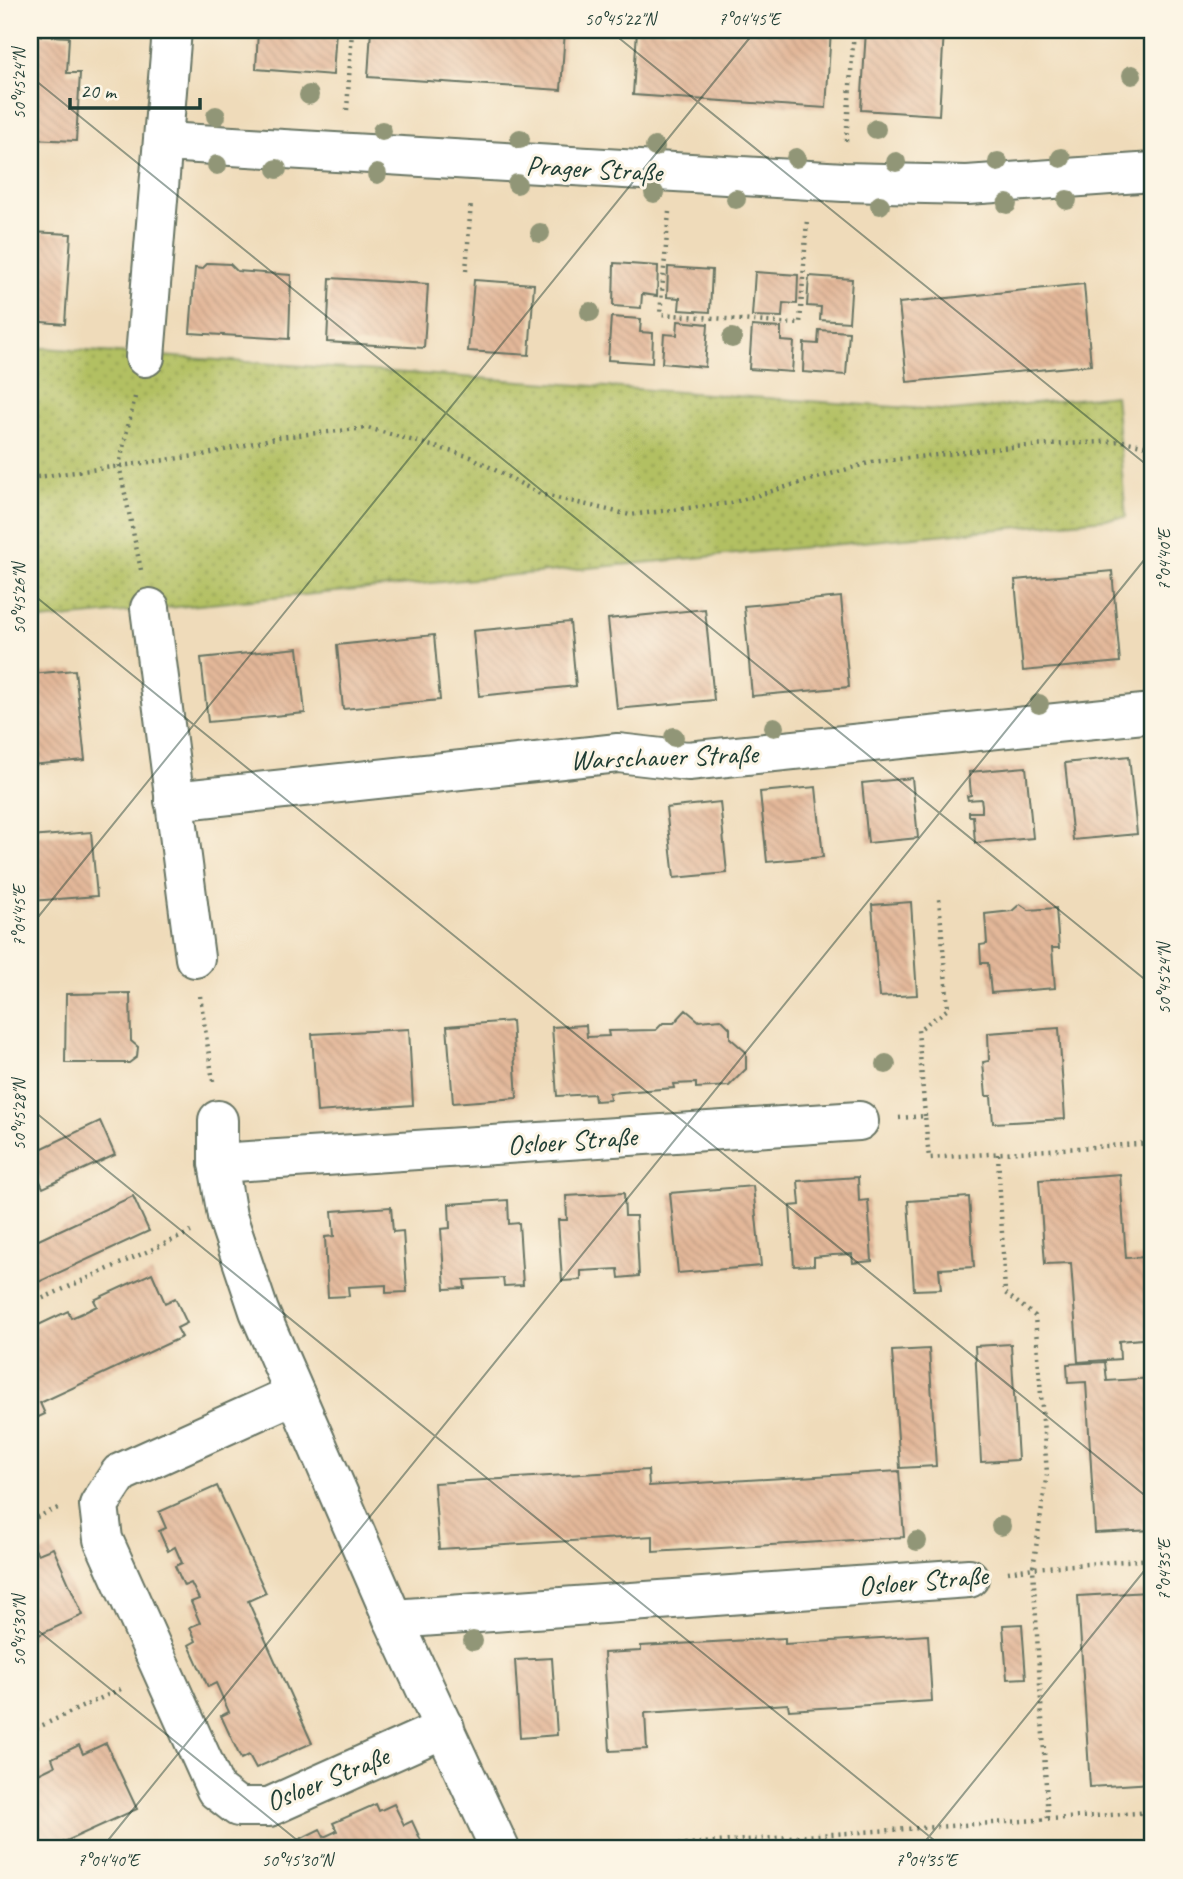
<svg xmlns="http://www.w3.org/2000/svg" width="1183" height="1879" viewBox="0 0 1183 1879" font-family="Caveat,sans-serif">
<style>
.park{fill:url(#park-dots);stroke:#687e4b;stroke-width:2}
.building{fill:url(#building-back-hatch)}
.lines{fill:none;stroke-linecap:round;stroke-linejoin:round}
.minor-casing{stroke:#687463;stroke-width:42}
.path{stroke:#687463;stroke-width:4.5;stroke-dasharray:2 5;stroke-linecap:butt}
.minor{stroke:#fff;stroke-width:38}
.tree{fill:#919677}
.ticks{fill:none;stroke:#1f3d34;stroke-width:2;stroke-opacity:0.45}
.labels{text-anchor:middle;stroke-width:6;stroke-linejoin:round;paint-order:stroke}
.street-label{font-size:28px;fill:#1f3d34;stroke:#fcf5e5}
.neatline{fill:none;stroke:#1f3d34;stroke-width:2.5}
.ticks-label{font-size:18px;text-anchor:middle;fill:#1f3d34}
</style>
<defs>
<pattern id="park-dots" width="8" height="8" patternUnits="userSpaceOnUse" patternTransform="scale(1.75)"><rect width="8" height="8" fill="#b2c062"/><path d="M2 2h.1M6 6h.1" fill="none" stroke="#909d52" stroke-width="1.8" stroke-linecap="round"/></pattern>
<pattern id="building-back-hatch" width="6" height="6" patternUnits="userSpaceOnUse" patternTransform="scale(1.75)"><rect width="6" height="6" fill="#e3b799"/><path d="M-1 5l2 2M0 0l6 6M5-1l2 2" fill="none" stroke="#c29e84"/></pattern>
</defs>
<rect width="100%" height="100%" fill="#fcf5e5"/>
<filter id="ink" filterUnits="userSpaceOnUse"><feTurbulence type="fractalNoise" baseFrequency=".0143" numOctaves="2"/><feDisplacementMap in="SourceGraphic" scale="14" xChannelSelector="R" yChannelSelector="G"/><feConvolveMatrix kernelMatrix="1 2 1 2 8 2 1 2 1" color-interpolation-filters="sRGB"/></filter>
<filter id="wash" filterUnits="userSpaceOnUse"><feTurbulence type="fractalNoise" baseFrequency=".00686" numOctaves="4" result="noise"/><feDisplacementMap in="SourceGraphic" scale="28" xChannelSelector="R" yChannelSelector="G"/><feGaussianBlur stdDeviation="1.57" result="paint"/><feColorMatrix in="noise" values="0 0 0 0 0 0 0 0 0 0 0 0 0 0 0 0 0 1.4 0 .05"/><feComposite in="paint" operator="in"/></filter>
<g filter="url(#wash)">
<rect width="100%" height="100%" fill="#efdbba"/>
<polygon class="park" points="30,347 953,411 1115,395 1126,517 30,621"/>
<g id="blocks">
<g class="building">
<polygon points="258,30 336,30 333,75 256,69"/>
<polygon points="371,30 565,30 561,90 368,77"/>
<polygon points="637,30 831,30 826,108 633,95"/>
<polygon points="866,30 944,30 939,115 861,110"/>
<polygon points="30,35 69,37 67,73 80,73 76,141 30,139"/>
<polygon points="30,232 71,234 65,324 30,321"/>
<polygon points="208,263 230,264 237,271 291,275 289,339 190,333 195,268 202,269"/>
<polygon points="614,263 658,266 657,296 642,294 641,308 613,306"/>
<polygon points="668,267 712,270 710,312 679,310 680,298 667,297"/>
<polygon points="755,272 798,275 797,304 783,303 782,317 752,316"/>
<polygon points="809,276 852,279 849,322 820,320 821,307 807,306"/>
<polygon points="330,278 428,284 424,348 327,342"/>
<polygon points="474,280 534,284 529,355 468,351"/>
<polygon points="1084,284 1091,365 907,382 899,303"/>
<polygon points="611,317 641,319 640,332 653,333 652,363 608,360"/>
<polygon points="678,321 708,324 705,367 662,363 664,334 677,335"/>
<polygon points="752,326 781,328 781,341 794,342 792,372 749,369"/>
<polygon points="819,330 849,332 846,375 803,372 804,343 818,344"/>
<polygon points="1112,571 1120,662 1023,671 1015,580"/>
<polygon points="841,597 849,687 752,696 744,606"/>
<polygon points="705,609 714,700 617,709 608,619"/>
<polygon points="570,622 576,686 479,696 473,631"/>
<polygon points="434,635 440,700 343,709 337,645"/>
<polygon points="298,648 305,713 208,722 201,658"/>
<polygon points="75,670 85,760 30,765 30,674"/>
<polygon points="1129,756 1137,834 1073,840 1065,763"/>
<polygon points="1026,767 1033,838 975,843 973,816 969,816 969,812 982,812 982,805 981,799 968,800 967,796 971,795 969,772"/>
<polygon points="912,778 918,838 868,843 862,783"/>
<polygon points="816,787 823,857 767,862 760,792"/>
<polygon points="720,802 727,873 674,878 666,808"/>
<polygon points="91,832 97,896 31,901 30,837"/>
<polygon points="911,902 917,995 879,997 872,905"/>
<polygon points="1020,904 1029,910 1056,908 1059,948 1052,948 1055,988 991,993 988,963 981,963 980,945 987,944 985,914 1012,911"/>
<polygon points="130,993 131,1041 138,1047 137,1057 129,1063 65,1063 66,994"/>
<polygon points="686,1010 699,1021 721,1019 730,1028 730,1038 746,1052 746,1069 729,1086 696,1088 696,1083 673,1084 674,1088 609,1093 610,1100 595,1101 594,1094 557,1096 552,1027 586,1025 587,1037 609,1036 608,1031 656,1030 663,1023 674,1023"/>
<polygon points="512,1021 517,1098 453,1103 447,1026"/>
<polygon points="1059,1028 1065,1119 993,1123 991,1096 986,1096 983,1062 989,1061 988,1033"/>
<polygon points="409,1029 413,1105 317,1112 312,1034"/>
<polygon points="100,1121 115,1155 43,1188 30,1159 30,1154"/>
<polygon points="1120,1174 1126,1258 1148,1257 1153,1338 1119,1341 1120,1359 1078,1362 1071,1263 1045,1264 1039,1180"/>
<polygon points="858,1177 859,1201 868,1200 872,1261 853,1263 852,1254 833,1255 814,1257 814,1265 794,1266 790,1206 800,1205 798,1181"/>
<polygon points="753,1186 761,1266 678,1273 670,1193"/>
<polygon points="624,1193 625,1216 636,1216 639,1276 619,1278 618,1269 581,1271 581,1280 562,1281 558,1220 567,1220 566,1196"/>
<polygon points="133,1196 149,1231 30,1286 30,1244"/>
<polygon points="969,1197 974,1267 939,1269 941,1289 914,1290 908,1201"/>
<polygon points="508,1200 509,1224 519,1223 523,1285 504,1286 503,1278 464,1280 465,1288 445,1289 441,1229 450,1228 449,1204"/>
<polygon points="391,1207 393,1232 403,1231 407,1292 386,1293 386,1285 348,1287 349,1296 328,1297 325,1237 334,1236 332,1211"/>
<polygon points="152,1273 165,1303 175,1298 187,1323 177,1328 182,1337 40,1403 45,1414 30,1421 30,1329 68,1311 71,1318 85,1312 97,1306 94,1300"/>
<polygon points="1011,1344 1018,1460 981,1462 975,1346"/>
<polygon points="929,1349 936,1466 900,1468 892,1351"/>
<polygon points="1105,1362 1107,1381 1153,1378 1153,1530 1095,1533 1086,1382 1068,1383 1067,1364"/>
<polygon points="648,1470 649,1486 899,1471 904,1537 653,1552 653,1536 439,1549 434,1483"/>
<polygon points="217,1486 266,1593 248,1601 312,1743 256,1768 249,1755 241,1759 221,1716 229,1712 216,1683 208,1687 189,1645 196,1641 190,1627 200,1623 191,1602 199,1599 191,1583 184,1586 175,1566 182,1563 175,1547 168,1551 159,1531 166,1528 159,1512"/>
<polygon points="34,1548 38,1554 53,1548 83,1615 30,1639 30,1550"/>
<polygon points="1148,1592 1153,1676 1153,1783 1090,1787 1078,1596"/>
<polygon points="1022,1624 1026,1678 1007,1679 1003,1625"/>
<polygon points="928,1635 932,1701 789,1710 788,1704 645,1713 647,1749 610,1751 604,1653 641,1651 641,1646 785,1638 785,1644"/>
<polygon points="552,1658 557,1735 520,1738 515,1660"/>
<polygon points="106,1743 137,1809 49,1849 30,1849 30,1778 55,1766 52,1758 79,1745 83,1754"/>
<polygon points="376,1804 379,1811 394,1804 404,1825 412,1821 424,1847 297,1849 301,1847 298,1840 320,1829 324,1837 337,1831 333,1823"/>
</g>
</g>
</g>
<g filter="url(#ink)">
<use href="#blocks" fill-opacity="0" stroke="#687463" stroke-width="2"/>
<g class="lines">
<g class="minor-casing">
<g id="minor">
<polyline points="164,142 844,182 967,185 1153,172"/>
<polyline points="145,357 172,30"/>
<polyline points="150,608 195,958"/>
<polyline points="174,801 618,753 688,761 1153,713"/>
<polyline points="218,1120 218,1163 227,1216 259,1311 393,1619 500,1849"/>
<polyline points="218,1163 859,1121"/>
<polyline points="295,1394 120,1473 99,1505 103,1539 216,1790 238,1807 269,1807 445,1728"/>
<polyline points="393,1619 969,1578"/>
</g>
</g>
<g class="path">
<polyline points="347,110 352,30"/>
<polyline points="846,141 854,30"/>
<polyline points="669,212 660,314 780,323 800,324 807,219"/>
<polyline points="466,271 471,202"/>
<polyline points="135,397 119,465 141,570"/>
<polyline points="30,478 203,455 279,437 368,428 471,457 540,494 630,515 731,503 872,462 1011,447 1122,441 1153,447"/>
<polyline points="200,996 213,1081"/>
<polyline points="925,1116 918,1030 948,1009 939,899"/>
<polyline points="899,1118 925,1116 929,1158 1153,1143"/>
<polyline points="998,1154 1005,1293 1035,1316 1047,1473 1033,1568 1048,1819"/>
<polyline points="30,1304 191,1232"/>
<polyline points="30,1520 58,1508"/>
<polyline points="1008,1572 1033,1568 1153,1559"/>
<polyline points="30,1731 123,1688"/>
<polyline points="205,1849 217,1844"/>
<polyline points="615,1849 1153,1812"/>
</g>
<use href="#minor" class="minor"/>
</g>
<g class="tree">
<circle cx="1132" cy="75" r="10"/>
<circle cx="309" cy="95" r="10"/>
<circle cx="216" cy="116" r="10"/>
<circle cx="876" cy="129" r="10"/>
<circle cx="382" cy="131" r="10"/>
<circle cx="520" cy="139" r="10"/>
<circle cx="655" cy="147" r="10"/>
<circle cx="796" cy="158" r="10"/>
<circle cx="1061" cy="158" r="10"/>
<circle cx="896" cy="162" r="10"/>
<circle cx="998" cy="162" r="10"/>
<circle cx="217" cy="165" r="10"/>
<circle cx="277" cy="169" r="10"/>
<circle cx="377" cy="174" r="10"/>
<circle cx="517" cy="184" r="10"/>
<circle cx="654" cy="193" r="10"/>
<circle cx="736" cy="199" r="10"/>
<circle cx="1067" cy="200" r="10"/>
<circle cx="1007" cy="204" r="10"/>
<circle cx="880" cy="205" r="10"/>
<circle cx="540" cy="233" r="10"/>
<circle cx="590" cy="312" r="10"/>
<circle cx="732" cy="338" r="10"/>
<circle cx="1039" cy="704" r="10"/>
<circle cx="774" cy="727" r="10"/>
<circle cx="674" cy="737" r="10"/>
<circle cx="886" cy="1064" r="10"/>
<circle cx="1001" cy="1526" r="10"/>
<circle cx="917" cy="1541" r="10"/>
<circle cx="473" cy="1641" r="10"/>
</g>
</g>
<path class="ticks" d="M609,30L1153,470M30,76L1153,986M30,592L1153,1502M30,927L756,30M30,1108L945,1849M30,1624L308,1849M101,1849L1153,549M919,1849L1153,1560"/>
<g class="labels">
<g class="street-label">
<text transform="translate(594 168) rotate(3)" y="10">Prager Straße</text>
<text transform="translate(664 756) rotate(-2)" y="10">Warschauer Straße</text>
<text transform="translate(572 1140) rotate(-4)" y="10">Osloer Straße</text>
<text transform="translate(923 1580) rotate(-5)" y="10">Osloer Straße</text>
<text transform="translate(327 1778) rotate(-22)" y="10">Osloer Straße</text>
</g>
</g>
<rect width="1183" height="1879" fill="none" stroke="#fcf5e5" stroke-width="77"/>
<path d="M70 98v10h130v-10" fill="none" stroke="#1f3d34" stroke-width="3.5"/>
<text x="80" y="98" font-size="21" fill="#1f3d34" stroke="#fcf5e5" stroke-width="5" paint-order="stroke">20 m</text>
<rect x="38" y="38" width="1106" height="1802" class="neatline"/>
<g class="ticks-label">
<text x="620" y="25">50°45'22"N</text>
<text x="749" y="25">7°04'45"E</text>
<text transform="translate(19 84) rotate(-90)" y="6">50°45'24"N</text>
<text transform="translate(1164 560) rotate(-90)" y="6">7°04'40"E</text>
<text transform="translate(19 599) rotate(-90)" y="6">50°45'26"N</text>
<text transform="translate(19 916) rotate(-90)" y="6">7°04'45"E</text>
<text transform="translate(1164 979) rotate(-90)" y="6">50°45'24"N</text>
<text transform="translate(19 1115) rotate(-90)" y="6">50°45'28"N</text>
<text transform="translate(1164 1570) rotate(-90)" y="6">7°04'35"E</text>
<text transform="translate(19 1631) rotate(-90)" y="6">50°45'30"N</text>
<text x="108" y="1866">7°04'40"E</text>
<text x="297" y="1866">50°45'30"N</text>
<text x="926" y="1866">7°04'35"E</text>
</g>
</svg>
